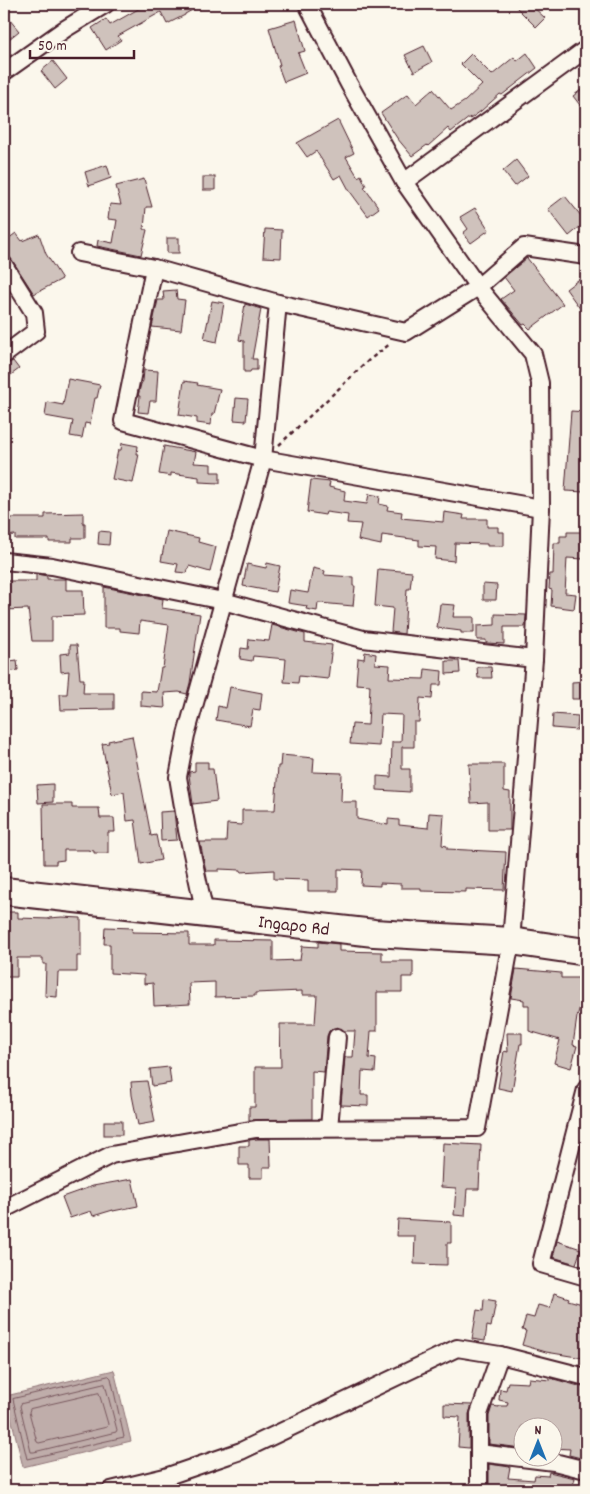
<svg xmlns="http://www.w3.org/2000/svg" width="590" height="1494" viewBox="0 0 590 1494" font-family="Dekko,sans-serif">
<style>
.water{fill:#bfadaa;stroke:#907477}
.lines{fill:none;stroke-linecap:round;stroke-linejoin:round}
.shore{stroke:#79585e;stroke-width:1}
.building{fill:#cfc2bc;stroke:#4a1f2b}
.minor-casing{stroke:#4a1f2b;stroke-width:20}
.primary-casing{stroke:#4a1f2b;stroke-width:30}
.path{stroke:#4a1f2b;stroke-width:2.5;stroke-dasharray:4 4;stroke-linecap:butt}
.minor{stroke:#fbf7ec;stroke-width:16}
.primary{stroke:#fbf7ec;stroke-width:26}
.labels{text-anchor:middle;stroke-width:5;stroke-linejoin:round;paint-order:stroke}
.street-label{font-size:19px;fill:#4a1f2b;stroke:#fbf7ec}
</style>
<rect width="100%" height="100%" fill="#fbf7ec"/>
<filter id="ink" filterUnits="userSpaceOnUse"><feTurbulence type="fractalNoise" baseFrequency=".02" numOctaves="2"/><feDisplacementMap in="SourceGraphic" scale="10" xChannelSelector="R" yChannelSelector="G"/><feConvolveMatrix kernelMatrix="1 2 1 2 8 2 1 2 1" color-interpolation-filters="sRGB"/></filter>
<g filter="url(#ink)">
<polygon class="water" points="114,1370 131,1441 23,1467 6,1396"/>
<g class="lines">
<g class="shore">
<polygon points="109,1376 111,1378 124,1437 27,1459 13,1399"/>
<polygon points="105,1384 117,1430 116,1432 34,1452 31,1452 20,1406 21,1404"/>
<polygon points="99,1393 108,1424 107,1427 39,1443 37,1442 29,1412 30,1409"/>
</g>
</g>
<g class="building">
<polygon points="138,4 203,4 185,14 185,15 167,24 161,12 118,36 121,40 106,50 92,28 106,19 110,25 140,8"/>
<polygon points="513,4 530,4 545,18 536,27"/>
<polygon points="4,13 19,31 4,43"/>
<polygon points="296,20 305,51 298,53 306,73 284,82 278,66 280,65 269,28"/>
<polygon points="424,46 432,62 414,72 405,55"/>
<polygon points="527,53 537,68 502,95 500,94 481,111 470,119 470,117 451,132 448,128 428,146 427,145 412,156 397,138 381,113 408,94 416,104 433,89 451,110 465,101 482,85 461,64 471,54 492,75 514,57 517,61"/>
<polygon points="53,61 67,79 55,89 41,71"/>
<polygon points="586,86 586,113 573,96"/>
<polygon points="338,120 354,153 346,157 358,177 361,175 366,186 364,187 379,208 368,216 349,190 341,175 334,179 316,151 307,157 297,143"/>
<polygon points="516,160 528,176 515,186 503,171"/>
<polygon points="107,165 111,178 89,186 85,172"/>
<rect x="203" y="177" width="12" height="13"/>
<polygon points="144,179 152,207 146,207 144,229 147,230 141,255 97,246 98,240 113,243 117,220 108,219 110,204 121,205 116,186"/>
<polygon points="565,196 586,222 569,236 548,209"/>
<polygon points="475,208 489,230 471,243 463,233 468,229 460,217"/>
<polygon points="265,229 282,230 281,258 263,257"/>
<polygon points="16,233 22,241 39,234 46,254 62,279 34,294 12,260 9,256 4,255 4,242"/>
<rect x="167" y="238" width="12" height="15"/>
<polygon points="527,258 563,304 530,329 525,324 523,325 501,299 514,290 504,277"/>
<polygon points="586,274 586,317 566,289"/>
<polygon points="176,290 177,299 185,300 181,330 152,327 158,300 164,300 163,291"/>
<polygon points="212,301 224,303 217,342 204,339"/>
<polygon points="245,304 261,309 252,359 257,359 257,370 251,370 250,372 244,372 244,341 239,340"/>
<polygon points="13,361 19,369 4,380 4,365"/>
<polygon points="144,370 158,371 156,401 150,401 148,413 138,412 140,396 138,396 141,384 143,381"/>
<polygon points="68,379 100,385 97,398 95,398 90,424 85,423 82,438 70,436 73,421 45,416 47,402 63,405"/>
<polygon points="184,381 198,383 197,385 220,389 214,414 212,414 211,425 197,423 197,418 179,415"/>
<polygon points="236,398 248,399 246,421 234,420"/>
<polygon points="571,411 586,412 586,492 565,491"/>
<polygon points="122,443 138,446 137,454 139,454 133,483 112,479 118,450 121,450"/>
<polygon points="164,446 196,452 194,463 211,464 211,472 220,472 220,483 199,482 199,477 171,473 171,476 159,474"/>
<polygon points="311,480 330,482 329,487 345,491 344,501 367,504 369,494 380,496 379,504 388,506 387,510 402,512 401,518 443,522 444,512 464,515 463,519 487,519 487,527 498,527 498,532 504,532 504,546 487,546 487,544 455,543 454,561 435,559 436,547 419,546 419,540 382,535 381,545 358,540 361,524 347,523 348,515 326,512 325,515 307,512"/>
<polygon points="83,513 83,523 85,523 85,538 72,538 72,542 49,542 49,539 15,539 15,535 4,536 4,518 45,518 45,514"/>
<polygon points="99,531 110,532 109,545 98,544"/>
<polygon points="167,531 199,538 198,542 216,547 210,572 189,566 187,573 176,572 178,564 161,561"/>
<polygon points="567,532 581,532 581,534 586,534 584,559 567,558 565,593 576,594 574,609 551,606 552,590 549,589 550,574 553,574 554,543 560,543 560,536 567,536"/>
<polygon points="267,563 280,566 275,592 243,586 247,564 266,568"/>
<polygon points="313,568 325,571 324,575 353,577 353,586 355,586 353,606 320,603 318,603 317,611 306,609 307,606 288,603 290,590 308,593"/>
<polygon points="378,569 412,572 410,589 407,589 404,634 391,632 393,608 375,606"/>
<polygon points="36,574 47,576 47,579 66,579 66,590 83,590 84,615 52,616 52,641 32,641 28,609 4,610 4,594 6,594 6,581 36,581"/>
<polygon points="483,584 497,585 496,600 483,600"/>
<polygon points="104,587 163,599 162,608 200,614 190,683 187,694 179,692 164,693 165,708 141,706 141,691 157,692 161,668 163,668 169,625 140,621 139,633 120,631 120,628 104,628"/>
<polygon points="440,604 455,605 453,617 474,617 474,633 461,633 461,631 437,628"/>
<polygon points="495,614 526,615 525,627 504,627 504,644 486,643 486,640 477,640 477,626 495,625"/>
<polygon points="272,625 305,634 305,642 332,645 328,679 299,676 298,683 284,682 286,659 253,656 252,661 240,659 241,648 248,649 249,639 269,641"/>
<polygon points="70,645 77,645 80,679 84,679 83,693 114,693 114,709 61,710 60,694 67,694 69,671 61,672 60,654 70,653"/>
<polygon points="365,652 376,654 375,664 390,665 389,678 424,679 425,669 442,671 441,685 433,685 432,699 420,698 419,722 414,722 414,747 402,747 402,769 410,769 410,792 377,790 377,776 391,777 392,742 401,742 402,715 381,714 379,746 350,744 352,724 368,725 370,685 356,684 358,658 364,659"/>
<polygon points="17,660 18,670 4,673 4,662"/>
<polygon points="446,661 459,661 460,673 446,674"/>
<polygon points="477,667 491,667 492,678 478,678"/>
<polygon points="586,681 586,699 572,699 572,682"/>
<polygon points="230,687 262,693 260,710 253,709 250,726 216,720 218,706 226,708"/>
<polygon points="553,714 578,716 577,730 552,728"/>
<polygon points="132,736 151,836 156,835 161,860 141,864 135,820 127,821 124,792 112,794 102,744 109,743 108,741"/>
<polygon points="281,755 314,758 313,772 342,773 341,800 342,802 357,802 357,819 388,825 388,819 399,820 399,825 428,828 429,813 444,814 442,845 447,846 447,849 506,852 504,890 466,889 466,892 421,891 421,888 401,888 401,884 380,883 380,886 361,885 362,870 338,869 338,891 308,891 308,880 274,879 274,870 241,872 241,870 219,869 219,871 206,871 200,842 226,842 227,824 242,825 242,810 275,810 278,766 280,766"/>
<polygon points="195,762 208,762 208,769 213,769 217,801 193,804 189,775 189,772 195,771"/>
<polygon points="469,764 504,764 504,791 510,792 510,830 488,830 488,802 471,803"/>
<polygon points="53,784 53,802 38,803 37,785"/>
<polygon points="43,804 72,804 72,808 99,808 100,818 114,818 115,832 108,832 108,853 94,853 94,851 88,850 64,850 64,860 56,861 56,864 44,864"/>
<polygon points="174,811 177,840 161,841 160,812"/>
<polygon points="4,912 18,912 18,918 49,919 49,918 62,917 81,918 81,956 77,956 77,972 58,972 57,997 45,996 46,964 43,964 43,958 17,958 17,977 4,977"/>
<polygon points="105,927 133,928 132,932 189,933 189,945 214,945 214,940 273,941 273,961 300,960 302,946 318,947 318,942 339,944 339,951 382,952 382,961 413,961 413,977 402,977 402,992 377,992 377,1031 371,1031 369,1058 376,1059 375,1072 362,1071 361,1095 368,1095 368,1106 341,1105 345,1057 353,1057 355,1031 344,1031 337,1027 329,1031 327,1036 324,1072 312,1071 312,1119 249,1120 249,1107 255,1107 255,1067 281,1067 280,1024 315,1024 317,995 302,995 302,991 255,993 255,996 215,997 215,982 189,983 190,1004 154,1006 153,983 144,984 144,975 110,973 110,944 104,944"/>
<polygon points="516,969 561,973 561,978 586,978 586,999 582,999 577,1017 573,1045 577,1046 571,1068 554,1063 560,1040 529,1031 529,1005 524,1005 524,1000 511,998"/>
<polygon points="507,1033 522,1033 522,1044 520,1044 512,1091 498,1088 504,1051 508,1052"/>
<polygon points="169,1067 171,1083 152,1086 150,1069"/>
<polygon points="147,1081 155,1122 138,1125 132,1095 131,1082"/>
<rect x="104" y="1121" width="18" height="14"/>
<polygon points="257,1139 270,1139 271,1167 263,1167 263,1178 249,1178 249,1165 239,1165 239,1146 249,1146 249,1140"/>
<polygon points="443,1143 481,1145 479,1189 467,1189 465,1216 454,1215 456,1188 441,1187"/>
<polygon points="132,1179 138,1206 113,1211 113,1210 93,1216 91,1211 70,1218 62,1197 93,1186"/>
<polygon points="398,1219 451,1222 451,1243 447,1243 447,1265 414,1264 415,1236 397,1236"/>
<polygon points="557,1241 581,1249 576,1264 553,1257"/>
<polygon points="554,1293 569,1298 568,1300 586,1305 586,1354 583,1354 583,1358 546,1352 522,1345 526,1331 522,1330 526,1316 534,1318 538,1305 550,1308"/>
<polygon points="484,1299 496,1301 491,1327 487,1326 485,1341 472,1339 477,1310 483,1311"/>
<polygon points="529,1378 550,1380 550,1378 586,1388 583,1424 586,1424 586,1457 581,1456 581,1458 569,1455 570,1449 552,1448 552,1426 522,1426 522,1448 489,1444 489,1416 492,1406 499,1407 499,1406 507,1406 508,1402 499,1400 500,1389 506,1390 508,1382 528,1383"/>
<polygon points="444,1404 472,1405 469,1414 469,1448 458,1447 460,1417 444,1416"/>
<polygon points="489,1464 510,1467 508,1478 534,1480 535,1475 548,1476 549,1472 575,1478 572,1490 489,1490"/>
</g>
<g class="lines">
<g class="minor-casing">
<g id="minor">
<polyline points="4,72 65,29 106,4"/>
<polyline points="404,182 586,49"/>
<polyline points="79,253 154,268 278,303 406,332 478,287 524,247 586,256"/>
<polyline points="4,265 34,313 36,331 4,355"/>
<polyline points="154,268 123,421 263,459 541,508"/>
<polyline points="4,561 52,566 223,601 363,639 534,659"/>
<polyline points="205,914 187,830 178,777 186,735 263,459 278,303"/>
<polyline points="586,1089 541,1264 586,1277"/>
<polyline points="329,1128 337,1037"/>
<polyline points="4,1209 111,1155 256,1129 477,1128 511,941 534,659 541,508 540,383 533,354 478,287 404,182 349,84 307,4"/>
<polyline points="479,1453 554,1462 586,1470"/>
<polyline points="111,1490 165,1477 241,1451 457,1348 500,1355 586,1377"/>
<polyline points="479,1490 479,1414 500,1355"/>
</g>
</g>
<g class="primary-casing">
<g id="primary">
<path id="s1" d="M4,891L374,933L511,941L586,952"/>
</g>
</g>
<polyline class="path" points="279,445 369,360 390,344"/>
<use href="#minor" class="minor"/>
<use href="#primary" class="primary"/>
</g>
</g>
<g class="labels">
<g class="street-label">
<text dy="7" stroke="none"><textPath href="#s1" startOffset="292">Ingapo Rd</textPath></text>
</g>
</g>
<rect width="590" height="1494" fill="none" stroke="#fbf7ec" stroke-width="20"/>
<rect x="10" y="10" width="570" height="1474" fill="none" stroke="#4a1f2b" stroke-width="2" filter="url(#ink)"/>
<g transform="translate(538 1442)"><circle r="24" fill="#fbf7ec" stroke="#b4a19f"/>
<path d="M0-4L9 19L0 12L-9 19Z" fill="#1f6fb2"/>
<text y="-8" font-size="14" font-weight="bold" text-anchor="middle" fill="#4a1f2b">N</text>
</g>
<path d="M30 50v8h104v-8" fill="none" stroke="#4a1f2b" stroke-width="2.5"/>
<text x="38" y="50" font-size="15" fill="#4a1f2b" stroke="#fbf7ec" stroke-width="4" paint-order="stroke">50 m</text>
</svg>
